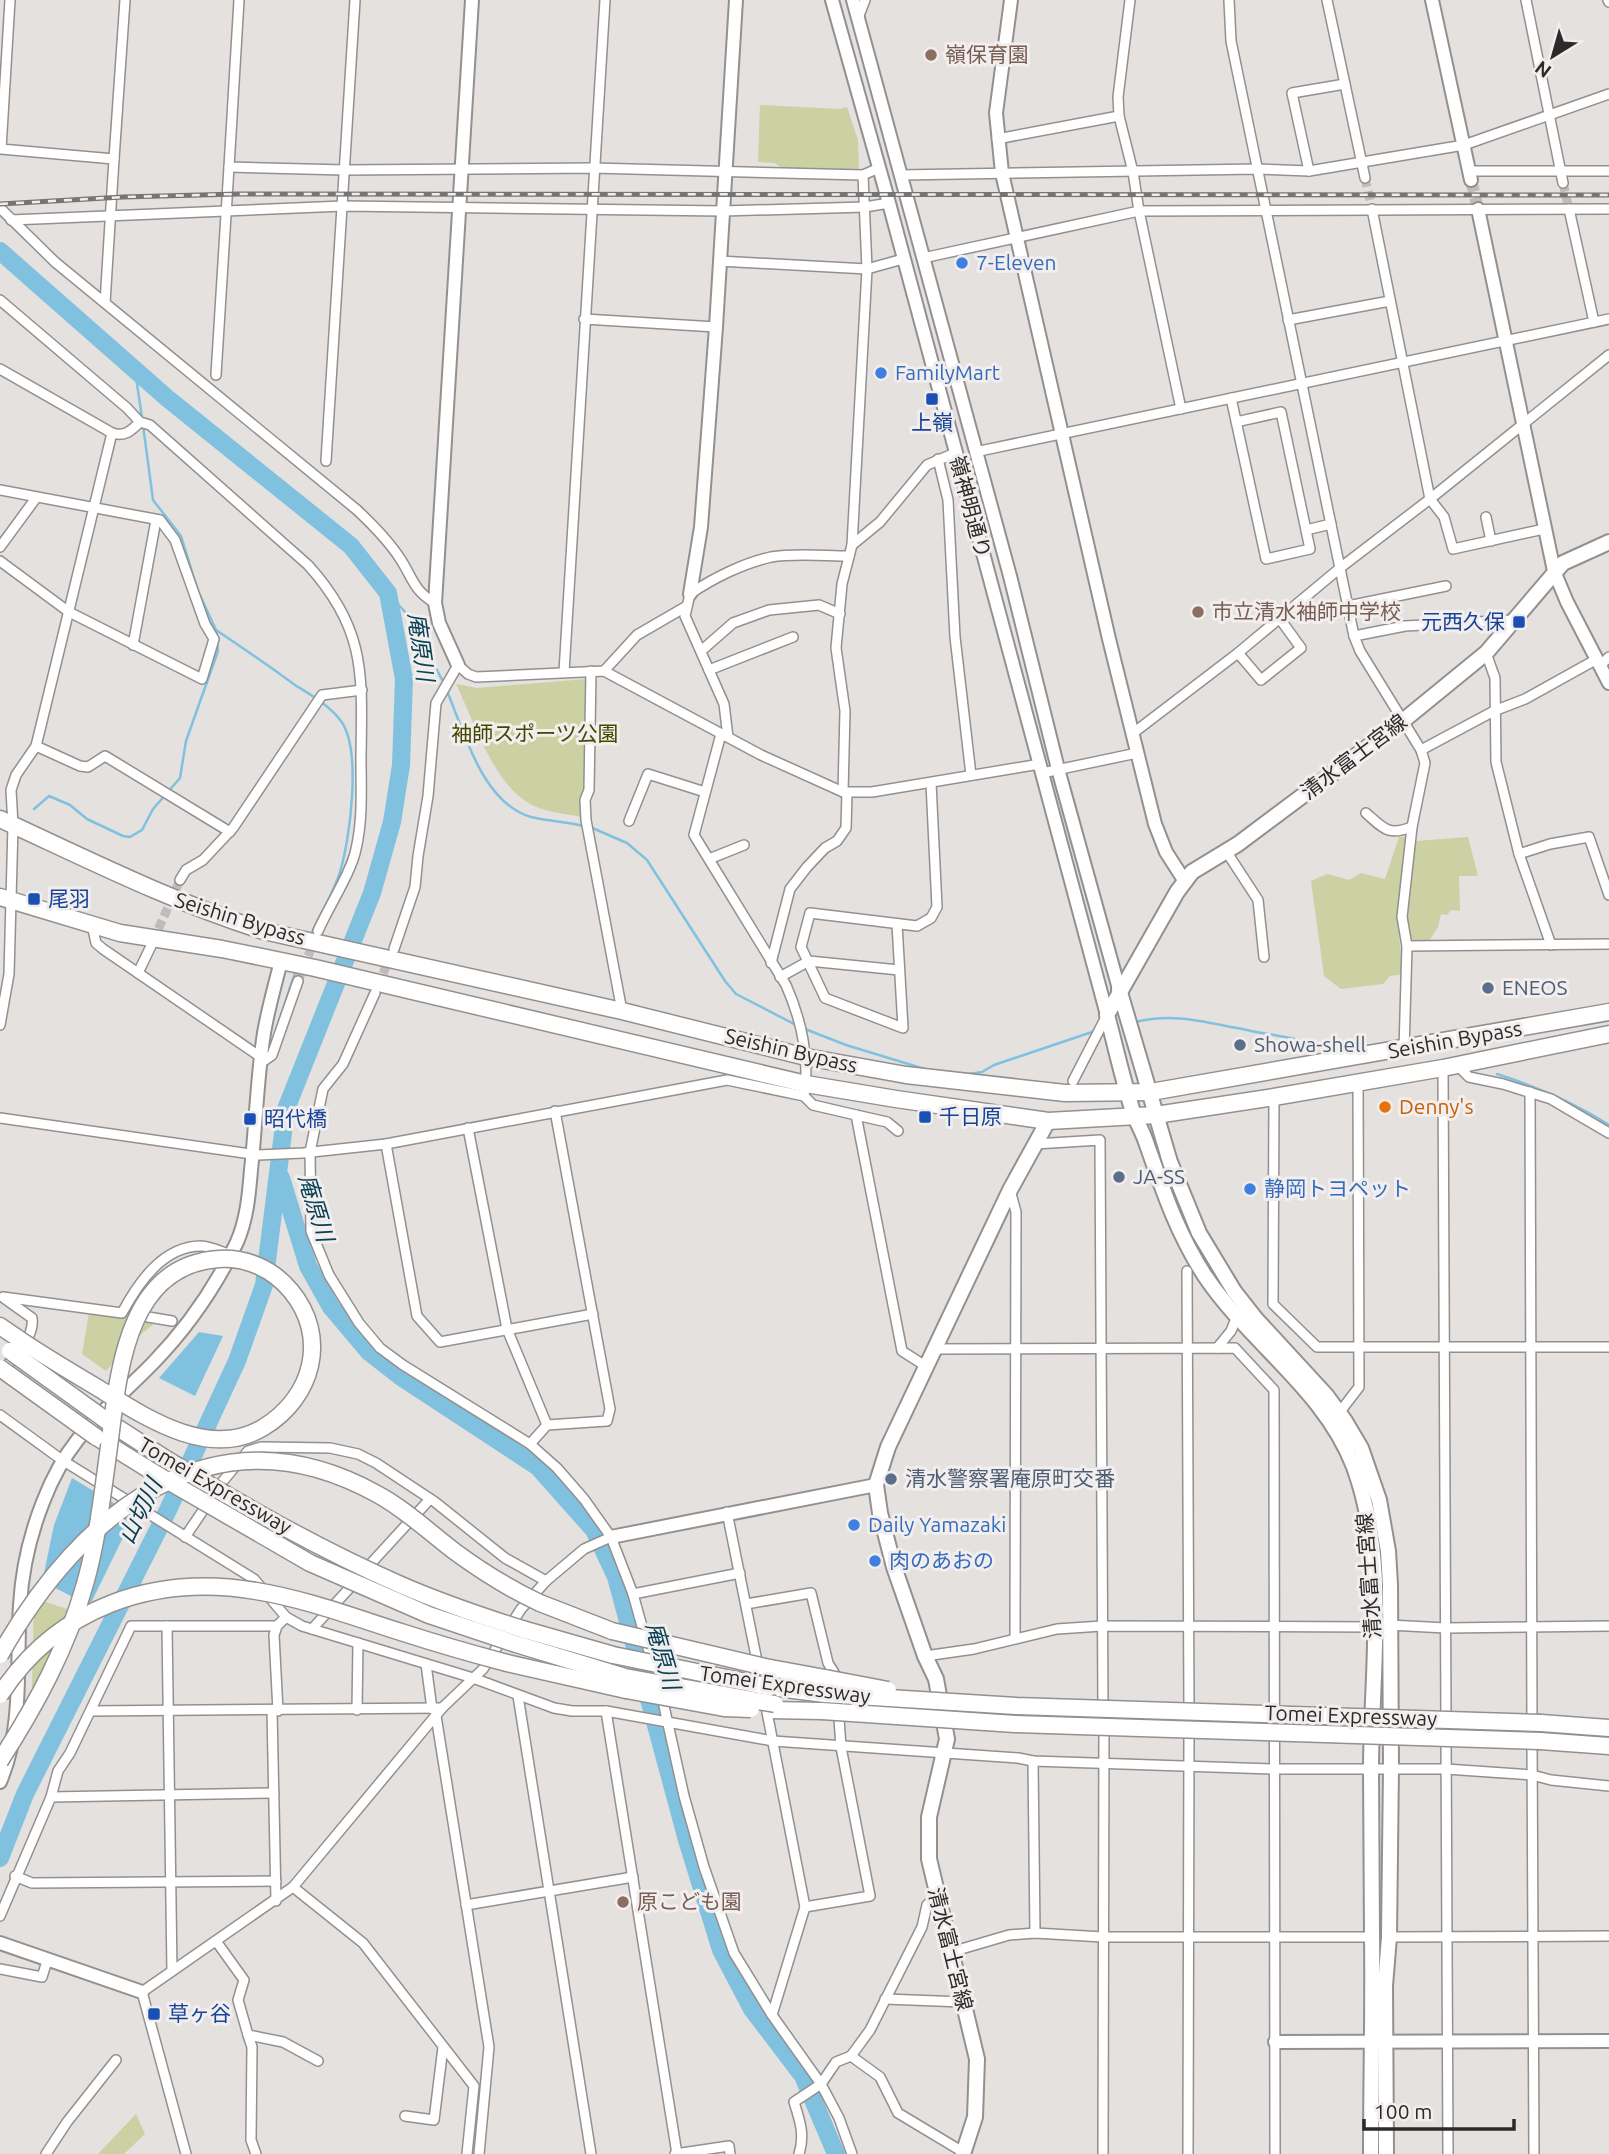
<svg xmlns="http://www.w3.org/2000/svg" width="1609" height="2154" viewBox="0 0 1609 2154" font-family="Ubuntu,'Noto Sans JP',sans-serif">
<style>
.green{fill:#cbd1a3}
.water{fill:#81c1e0}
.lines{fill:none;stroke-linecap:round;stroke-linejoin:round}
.stream{stroke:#81c1e0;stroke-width:2.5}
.river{stroke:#81c1e0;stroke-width:18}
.street-tunnel{stroke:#bfbcbb;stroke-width:9;stroke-dasharray:9 4.5;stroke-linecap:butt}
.secondary-tunnel{stroke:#bfbcbb;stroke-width:12;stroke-dasharray:12 6;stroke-linecap:butt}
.street-casing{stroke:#93908f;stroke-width:12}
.secondary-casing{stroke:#93908f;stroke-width:16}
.primary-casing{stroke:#93908f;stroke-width:18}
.highway-casing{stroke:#93908f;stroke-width:19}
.street{stroke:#fff;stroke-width:9}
.secondary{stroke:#fff;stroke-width:12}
.primary{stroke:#fff;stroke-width:14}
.highway{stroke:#fff;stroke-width:16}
.rail-casing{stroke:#777574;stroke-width:5}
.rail{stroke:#f1eeed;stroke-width:2.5;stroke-dasharray:8;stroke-linecap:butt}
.highway-bridge-casing{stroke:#93908f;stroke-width:19;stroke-linecap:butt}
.highway-bridge{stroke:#fff;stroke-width:16}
.education-dot{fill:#8d6e63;stroke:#f1eeed;stroke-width:2.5}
.shop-dot{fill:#3f7fe0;stroke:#f1eeed;stroke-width:2.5}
.transit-dot{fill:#1a4fb4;stroke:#f1eeed;stroke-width:2.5}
.service-dot{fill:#5c6f8a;stroke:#f1eeed;stroke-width:2.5}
.food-dot{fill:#e8710a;stroke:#f1eeed;stroke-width:2.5}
.labels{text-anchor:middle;stroke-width:6;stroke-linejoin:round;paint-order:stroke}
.education-label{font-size:21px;fill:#785e54;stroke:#f1eeed;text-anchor:start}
.shop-label{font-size:21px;fill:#366cbe;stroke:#f1eeed;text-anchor:start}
.transit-label{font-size:21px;fill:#164399;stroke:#f1eeed;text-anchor:start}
.street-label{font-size:21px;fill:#2c2a2a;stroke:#f1eeed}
.park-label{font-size:21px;fill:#434800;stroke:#f1eeed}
.service-label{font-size:21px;fill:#4e5e75;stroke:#f1eeed;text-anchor:start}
.food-label{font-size:21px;fill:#c56008;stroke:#f1eeed;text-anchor:start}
.water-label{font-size:23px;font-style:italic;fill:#084056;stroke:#f1eeed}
</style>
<rect width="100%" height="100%" fill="#e4e1df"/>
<g class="green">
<polygon points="760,105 840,109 847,107 858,140 859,170 783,169 775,163 758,162"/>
<path d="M586,679L584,789L581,817C562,813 540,812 524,800C491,777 473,719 456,684L477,688Z"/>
<polygon points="1399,837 1408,837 1397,914 1403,974 1390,976 1383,984 1341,989 1324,976 1311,881 1327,874 1349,880 1361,873 1385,879"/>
<path d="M1468,837L1478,876H1459L1460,911L1451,910L1447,915L1441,914L1438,927L1429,941H1411C1399,920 1413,865 1416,841Z"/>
<polygon points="89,1313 155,1323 134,1340 106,1371 82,1354"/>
<polygon points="34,1598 79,1613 46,1691 32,1688"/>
<polygon points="136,2114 145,2134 124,2154 98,2154"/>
</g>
<g class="water">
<polygon points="199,1332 223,1336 195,1396 159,1378"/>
<polygon points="72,1478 132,1514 132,1519 92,1601 86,1604 44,1582 43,1578 54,1525"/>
</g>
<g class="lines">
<g class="stream">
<polyline points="135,370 142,418"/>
<polyline points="388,593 406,613 445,685"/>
<path d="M216,630C243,648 269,666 295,685C311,695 329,705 341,721C362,750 350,839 340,872C333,894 320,914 311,935"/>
<path d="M447,691C464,731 482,803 531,817C548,821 566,822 584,826"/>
<polyline points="34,809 49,796 70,805 87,819 123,836 130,837 142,830 153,809 180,778 186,741 218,651 216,630 198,591 181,536 153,500 143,425"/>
<polyline points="590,827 627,843 647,860 725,981 736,994 796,1025"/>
<path d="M1135,1022C1173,1013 1200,1021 1237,1028C1264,1034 1290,1037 1317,1044"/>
<polyline points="277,1027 296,970"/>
<polyline points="805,1029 846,1045 928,1070"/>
<polyline points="969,1074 982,1072 994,1065 1095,1031"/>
<path d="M1497,1074C1537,1087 1573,1102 1609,1125"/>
</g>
<g class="river">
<polyline points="0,251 167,398 351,546 388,593 404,679 401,765 392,822 372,893 286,1109 264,1285 237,1361 168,1510 25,1794 0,1858"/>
<polyline points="281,1178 308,1266 331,1307 369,1352 401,1377 538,1467 594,1530 616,1577 687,1840 721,1950 752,2009 803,2076 836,2154"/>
</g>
<g class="street-tunnel">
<polyline points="1365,178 1372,209"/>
<polyline points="1563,183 1569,209"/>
<polyline points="153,941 180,880"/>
<polyline points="298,981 315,939"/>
<polyline points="378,986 390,957"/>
</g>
<polyline class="secondary-tunnel" points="1471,180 1478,209"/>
<g class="street-casing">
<g id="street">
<polyline points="10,0 1,149 114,159 125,0"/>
<polyline points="239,0 229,167 345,170 593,168 863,175 879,168"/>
<polyline points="1130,0 1118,97 1119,116 1133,172 1139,211 1181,409"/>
<polyline points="1229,0 1231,41 1354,636 1360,651 1421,750 1425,763 1412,827 1402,917 1407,946 1404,1050"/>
<polyline points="1327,0 1365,178"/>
<polyline points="1526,0 1563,183"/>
<polyline points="1608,0 1609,2"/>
<polyline points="858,18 865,0"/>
<polyline points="997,139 1119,116"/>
<polyline points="1309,171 1292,93 1345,84"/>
<polyline points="1468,171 1609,171"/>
<polyline points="900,175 1257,169 1309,171 1464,145 1609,94"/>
<path d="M0,208L55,262L357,510C373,525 389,541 401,560C413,579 414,591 435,603"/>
<polyline points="1372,209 1430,499 1444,517 1453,549 1544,529"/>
<polyline points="1569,209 1594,322"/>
<polyline points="11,220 343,206 723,211 865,207 889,203"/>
<polyline points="923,258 1139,211 1609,209"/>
<polyline points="719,261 867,269 903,259"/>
<path d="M0,300L127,408L140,422L150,425L308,565C367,630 362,676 361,758C361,788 363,819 356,849C352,871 328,908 318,931"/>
<polyline points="105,303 114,159"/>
<polyline points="584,319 716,327"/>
<polyline points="1288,320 1390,301"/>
<polyline points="0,369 112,433 36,746 16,775 11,790 13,825 9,974 0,1025"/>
<polyline points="216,375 229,167"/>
<polyline points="1231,398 1266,559 1310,549 1281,412 1236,422"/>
<path d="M112,433C125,437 131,431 140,422"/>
<polyline points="975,452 1609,319"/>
<polyline points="938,459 948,500 955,637 971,775"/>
<polyline points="326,461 355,0"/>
<polyline points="0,490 160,520 175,540 205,624 214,639 202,679 69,612 0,561"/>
<polyline points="1486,517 1491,541"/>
<polyline points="1306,530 1331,524"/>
<polyline points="852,545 867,269 863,175"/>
<polyline points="0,547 36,498"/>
<polyline points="1348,606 1446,586"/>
<polyline points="1354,636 1405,626 1513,620"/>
<polyline points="133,645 156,520"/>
<polyline points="701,651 733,623 769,610 819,605 840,614"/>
<polyline points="1238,653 1261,680 1301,648 1280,619"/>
<polyline points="1486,653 1495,678 1496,762 1519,854 1551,945"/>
<polyline points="1600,666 1609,657"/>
<polyline points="709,670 793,637"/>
<polyline points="591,671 589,790 585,800 586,820 622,1011"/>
<polyline points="604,671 637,635 687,606"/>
<polyline points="564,672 605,0"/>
<path d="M721,734L694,835L786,985C801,1019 810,1059 804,1096L813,1105L856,1115L902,1351L927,1367"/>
<polyline points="1132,734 1238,653 1340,568 1430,499 1609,355"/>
<path d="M728,737L724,704L685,616L690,594C713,578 744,563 771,557C794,553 825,556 849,556"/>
<polyline points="36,746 80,766 88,767 105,756 230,832"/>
<polyline points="1421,750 1494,711 1525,699 1597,659"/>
<polyline points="1042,773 1137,753"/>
<polyline points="843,792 845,711 836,648 842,584 852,545 880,522 927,465 955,453"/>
<path d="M1366,813C1384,829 1388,836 1412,827"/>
<polyline points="629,821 648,774 705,792"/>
<polyline points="1226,851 1258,900 1264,957"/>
<polyline points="1519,854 1550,844 1589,837 1609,895"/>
<polyline points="709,859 744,845"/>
<polyline points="180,880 186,870 203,860 233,828 322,695 362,690"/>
<polyline points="897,924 903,1028 825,998 801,947 810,913 917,926 931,918 937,907 931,783"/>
<polyline points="92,925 96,943 103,949 265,1060 272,1055 298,981"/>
<polyline points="1407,946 1609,944"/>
<polyline points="394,949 415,887 418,856 428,796 436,703 458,665 468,674 476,677 604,671 761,755 843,792 872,792 1040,764"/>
<polyline points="771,963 790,889 807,867 825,848 837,841 846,828 847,793"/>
<polyline points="138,973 151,946"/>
<polyline points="780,977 809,961 899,970"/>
<polyline points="375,993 343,1064 323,1089 310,1152 311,1231 329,1275 359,1323 380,1348 403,1365 530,1444 557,1468 584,1499 611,1537 633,1594 653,1666"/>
<polyline points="1457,1065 1469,1077 1503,1084 1551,1099 1609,1133"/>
<polyline points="1443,1068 1446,1722"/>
<polyline points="1073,1081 1107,1015"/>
<polyline points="1530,1092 1532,1725"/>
<polyline points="1274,1097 1273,1304 1317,1347 1609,1347"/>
<polyline points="856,1115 887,1122 898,1131"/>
<polyline points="0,1118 258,1155 303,1153 386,1144 727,1080 804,1096"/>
<polyline points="468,1128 507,1329 547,1425"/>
<polyline points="386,1144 417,1316 440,1342 593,1314"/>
<polyline points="1035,1144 1100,1140 1103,1711"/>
<polyline points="1010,1190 1016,1212 1015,1638"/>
<polyline points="1187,1271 1189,1714"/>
<path d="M3,1297L122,1313C138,1283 163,1246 201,1246C209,1246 220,1251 228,1254"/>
<polyline points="136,1315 172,1321"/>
<polyline points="1217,1348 1231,1331 1237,1316"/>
<polyline points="936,1349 1235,1348 1274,1390 1275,2154"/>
<path d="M2,1372C13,1357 35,1338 32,1318L4,1298"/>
<polyline points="1339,1413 1359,1387 1358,1082"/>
<polyline points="0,1415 62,1460 254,1579 286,1617 302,1626 473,1678 554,1708 572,1711 606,1711 773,1741 1018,1758 1033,1761 1275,1769 1446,1769 1532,1775 1551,1780 1609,1786"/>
<polyline points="530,1444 547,1425 607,1421 610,1409 555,1111"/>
<polyline points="727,1512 762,1686"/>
<polyline points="185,1537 223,1481 248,1451 261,1447 330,1448 358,1454 376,1463 435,1502 505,1558 546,1581"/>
<polyline points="365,1570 430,1499"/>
<polyline points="633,1594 740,1573"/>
<polyline points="746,1604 811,1593 828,1663 836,1676 841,1747 870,1896 805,1907"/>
<polyline points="1389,1625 1446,1628 1609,1626"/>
<polyline points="167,1626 277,1626"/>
<polyline points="312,1629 356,1581"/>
<polyline points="925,1656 974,1649 1057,1629 1102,1626 1375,1627"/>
<polyline points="426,1664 432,1709"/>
<polyline points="518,1696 591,2154"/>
<polyline points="662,1697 684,1796 704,1867 734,1953 772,2015 821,2084 839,2118 852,2154"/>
<polyline points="766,1707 805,1907 772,2015"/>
<polyline points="357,1710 358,1643"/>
<polyline points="91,1711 442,1708"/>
<polyline points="272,1711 276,1901"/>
<polyline points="278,1711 274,1635 277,1626 286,1617"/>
<polyline points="606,1711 677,2154"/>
<polyline points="436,1716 489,2047 479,2154"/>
<polyline points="1446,1736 1448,2154"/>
<polyline points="1532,1739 1534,2154"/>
<polyline points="1033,1761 1035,1933"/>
<polyline points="51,1797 274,1793"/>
<polyline points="15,1876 32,1883 276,1881"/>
<polyline points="293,1887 363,1943 474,2086 467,2154"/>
<polyline points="466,1905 633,1877"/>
<polyline points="0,1916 51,1797 58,1771 70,1753 131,1626 167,1626 172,1971"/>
<polyline points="1389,1937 1609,1936"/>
<polyline points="216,1941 244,1980 238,2000 248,2035 283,2042 318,2061"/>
<polyline points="951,1952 1009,1935 1035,1933 1103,1937 1372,1937"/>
<polyline points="0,1969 42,1977 47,1961"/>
<polyline points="885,1999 963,2002"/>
<polyline points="248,2035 252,2047 251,2140 256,2154"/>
<polyline points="851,2056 880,2077 898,2113 963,2152"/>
<polyline points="405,2116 434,2120 443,2047"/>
<polyline points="46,2154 67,2122 116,2060"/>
<polyline points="186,2154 142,1992 293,1887 442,1708 483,1669 521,1609 546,1581 584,1549 611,1537"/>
<polyline points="675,2154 729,2146 730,2154"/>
<path d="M799,2154C805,2135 800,2121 794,2102L821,2084L836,2062L851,2056L870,2030L922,1927L927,1905L937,1895"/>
<polyline points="1103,2154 1104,1725"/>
<polyline points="1188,2154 1189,1728"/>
</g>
</g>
<g class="secondary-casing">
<g id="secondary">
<polyline points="832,0 889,203 1107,1015"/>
<polyline points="853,0 1010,576 1058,769 1119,989"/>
<polyline points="1011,0 996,113 1002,173 1109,639 1155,824 1166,852 1184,880"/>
<polyline points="1432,0 1471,180"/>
<polyline points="1478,209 1554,571 1567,602 1609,683"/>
<polyline points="690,594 701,527 716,327 736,0"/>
<polyline points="458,665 439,623 435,603 472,0"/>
<polyline points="611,1537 876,1485"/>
<path d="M0,1782C24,1726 16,1665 20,1605C22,1570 30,1535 43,1502C69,1434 105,1412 153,1363C187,1328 216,1286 237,1242C247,1219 249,1194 251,1170C256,1124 257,1078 264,1033C268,1009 275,985 281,961"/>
<polyline points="0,1943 142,1992"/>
<polyline points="1275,2042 1609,2041"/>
</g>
</g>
<g class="primary-casing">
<g id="primary">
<polyline points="1119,989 1170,1162 1199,1233 1234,1291 1256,1319 1326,1395 1345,1421 1361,1448 1379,1500 1388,1551 1390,1585 1391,1768 1389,1937 1385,1986 1386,2154"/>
<polyline points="963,2154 975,2117 977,2059 929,1859 929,1817 947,1739 936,1679 925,1656 894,1567 880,1513 876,1485 888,1447 906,1409 1010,1190 1048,1121"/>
<path d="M1371,2154C1371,2081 1373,2008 1372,1935C1372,1880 1371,1825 1371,1770C1371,1670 1389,1563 1354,1467C1325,1390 1250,1343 1205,1276C1177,1233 1163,1190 1146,1142C1143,1133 1138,1124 1134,1115C1123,1082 1116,1048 1107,1015L1177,892L1192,872L1238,844L1404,720L1486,653L1563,563L1609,542"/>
</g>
</g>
<g class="highway-casing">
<g id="highway">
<path d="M0,819C87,859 172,902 264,931L622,1011L806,1057L906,1075L1065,1093L1151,1092L1609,1012"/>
<polyline points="0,897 120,933 222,949 315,968 806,1084 896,1099 1048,1121 1156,1115 1274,1097 1443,1068 1609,1034"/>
<polyline points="0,1326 19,1339"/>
<polyline points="107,1421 166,1459"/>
<polyline points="98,1438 156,1474"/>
<polyline points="540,1603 612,1631"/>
<polyline points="522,1629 613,1655"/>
<polyline points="516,1644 625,1677"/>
<polyline points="507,1663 626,1690"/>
<polyline points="765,1667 825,1678"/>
<polyline points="770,1687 825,1694"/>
<polyline points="771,1710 822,1711"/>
<polyline points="1541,1723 1609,1728"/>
<polyline points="1540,1741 1609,1746"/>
</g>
</g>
<use href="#street" class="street"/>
<use href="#secondary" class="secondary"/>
<use href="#primary" class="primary"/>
<use href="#highway" class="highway"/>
<g class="rail-casing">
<polyline id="rail" points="0,204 123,197 238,194 1609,195"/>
</g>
<use href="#rail" class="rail"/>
<g class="highway-bridge-casing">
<g id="highway-bridge">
<polyline points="10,1351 107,1421"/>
<polyline points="0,1368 96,1437"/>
<path d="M166,1459C242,1505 319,1549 401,1585C440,1602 481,1616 522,1629"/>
<polyline points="156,1474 310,1563 429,1615 516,1644"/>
<polyline points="612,1631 765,1667"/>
<path d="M0,1655C80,1513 213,1403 377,1494C405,1509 429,1532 454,1551C481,1571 510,1589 540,1603"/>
<polyline points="613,1655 770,1687"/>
<polyline points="625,1677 775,1704"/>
<polyline points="825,1678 888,1690"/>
<polyline points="626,1690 724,1708 751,1709"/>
<polyline points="825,1694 1016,1706 1541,1723"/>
<path d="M0,1695C57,1607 154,1574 256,1591C306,1599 356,1618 404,1633C438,1644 473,1654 507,1663"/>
<polyline points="822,1711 1015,1724 1540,1741"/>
<path d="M0,1761C36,1705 67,1648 85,1584C97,1542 102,1498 108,1454C118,1383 122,1265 219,1259C246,1257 273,1269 291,1291C329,1337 313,1397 264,1427C209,1461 145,1417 98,1388C71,1372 44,1356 19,1339"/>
</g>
</g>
<use href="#highway-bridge" class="highway-bridge"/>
</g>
<g class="education-dot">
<circle cx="931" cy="55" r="7"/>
<circle cx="1198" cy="612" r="7"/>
<circle cx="623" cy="1902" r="7"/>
</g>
<g class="shop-dot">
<circle cx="962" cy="263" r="7"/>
<circle cx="881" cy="373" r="7"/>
<circle cx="1250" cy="1189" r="7"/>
<circle cx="854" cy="1525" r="7"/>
<circle cx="875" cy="1561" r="7"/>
</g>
<g class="transit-dot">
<rect x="925" y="392" width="14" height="14" rx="3.5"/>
<rect x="1512" y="615" width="14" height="14" rx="3.5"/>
<rect x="27" y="892" width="14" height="14" rx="3.5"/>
<rect x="918" y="1110" width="14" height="14" rx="3.5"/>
<rect x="243" y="1112" width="14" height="14" rx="3.5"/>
<rect x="147" y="2007" width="14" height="14" rx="3.5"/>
</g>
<g class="service-dot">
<circle cx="1488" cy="988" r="7"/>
<circle cx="1240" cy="1045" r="7"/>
<circle cx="1119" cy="1177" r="7"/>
<circle cx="891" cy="1479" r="7"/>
</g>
<circle class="food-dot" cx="1385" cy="1107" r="7"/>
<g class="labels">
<g class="education-label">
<text x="945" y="62">嶺保育園</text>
<text x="1212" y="619">市立清水袖師中学校</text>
<text x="637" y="1909">原こども園</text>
</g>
<g class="shop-label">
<text x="976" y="270">7-Eleven</text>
<text x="895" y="380">FamilyMart</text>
<text x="1264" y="1196">静岡トヨペット</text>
<text x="868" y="1532">Daily Yamazaki</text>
<text x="889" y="1568">肉のあおの</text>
</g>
<g class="transit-label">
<text x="932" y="430" text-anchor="middle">上嶺</text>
<text x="1505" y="629" text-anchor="end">元西久保</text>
<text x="48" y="906">尾羽</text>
<text x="939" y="1124">千日原</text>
<text x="264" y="1126">昭代橋</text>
<text x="168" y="2021">草ヶ谷</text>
</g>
<g class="street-label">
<text transform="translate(970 507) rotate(75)" y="7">嶺神明通り</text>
<text transform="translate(1354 757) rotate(-37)" y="7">清水富士宮線</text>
<text transform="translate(240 919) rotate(17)" y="7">Seishin Bypass</text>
<text transform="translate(1455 1040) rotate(-10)" y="7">Seishin Bypass</text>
<text transform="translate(791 1051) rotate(13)" y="7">Seishin Bypass</text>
<text transform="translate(215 1486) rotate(30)" y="7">Tomei Expressway</text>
<text transform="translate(1369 1576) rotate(-94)" y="7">清水富士宮線</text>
<text transform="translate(785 1685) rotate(8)" y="7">Tomei Expressway</text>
<text transform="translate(1351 1716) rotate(2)" y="7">Tomei Expressway</text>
<text transform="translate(950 1949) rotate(76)" y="7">清水富士宮線</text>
</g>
<g class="park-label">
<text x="535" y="741">袖師スポーツ公園</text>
</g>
<g class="service-label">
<text x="1502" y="995">ENEOS</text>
<text x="1254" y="1052">Showa-shell</text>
<text x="1133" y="1184">JA-SS</text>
<text x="905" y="1486">清水警察署庵原町交番</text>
</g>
<g class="food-label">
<text x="1399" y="1114">Denny's</text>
</g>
<g class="water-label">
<text transform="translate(421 647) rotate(82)" y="8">庵原川</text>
<text transform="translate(316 1208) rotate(73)" y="8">庵原川</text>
<text transform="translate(140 1511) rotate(-64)" y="8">山切川</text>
<text transform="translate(663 1656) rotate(74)" y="8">庵原川</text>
</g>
</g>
<g transform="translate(1553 56) rotate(217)" stroke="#f1eeed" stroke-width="5" paint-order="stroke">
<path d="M0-5L12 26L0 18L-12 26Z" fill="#2c2a2a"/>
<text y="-10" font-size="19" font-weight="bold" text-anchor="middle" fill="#2c2a2a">N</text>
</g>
<path d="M1364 2119v10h150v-10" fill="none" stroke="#2c2a2a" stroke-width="3.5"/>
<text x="1374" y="2119" font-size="21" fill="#2c2a2a" stroke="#f1eeed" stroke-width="5" paint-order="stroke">100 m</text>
</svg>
